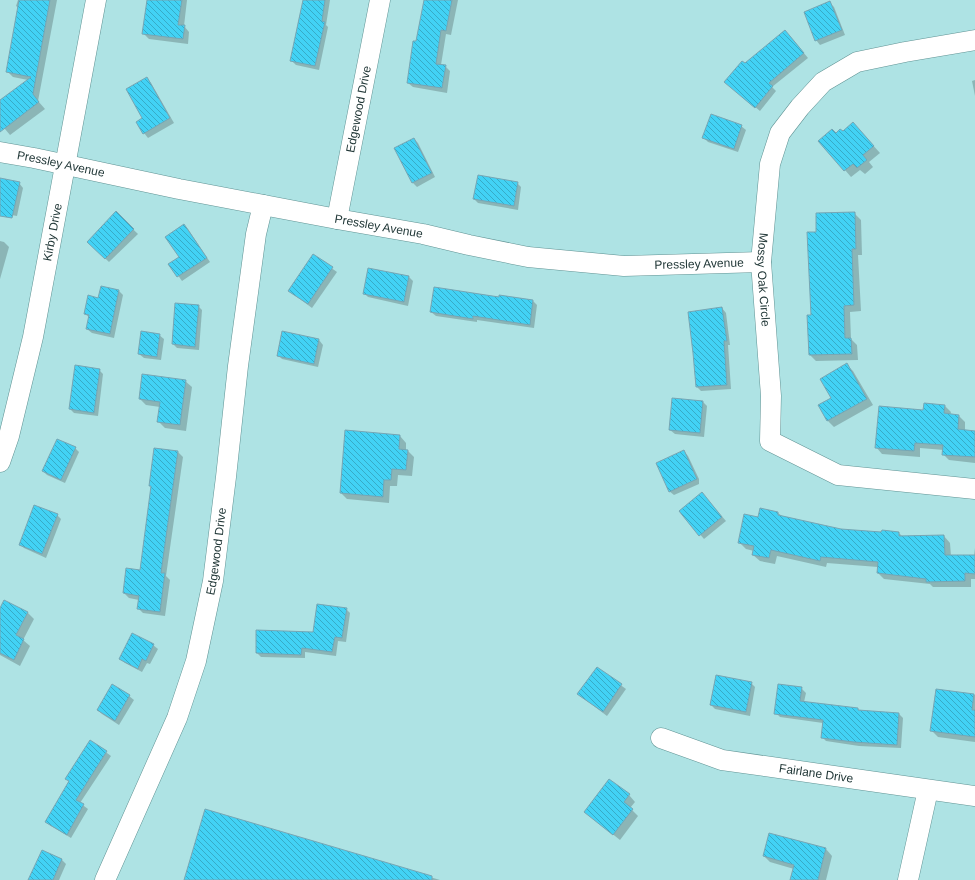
<svg xmlns="http://www.w3.org/2000/svg" width="975" height="880" viewBox="0 0 975 880" font-family="Helvetica,sans-serif">
<style>
.shadow{fill:#0003}
.building{fill:url(#building-back-hatch);stroke:#77a6b4}
.lines{fill:none;stroke-linecap:round;stroke-linejoin:round}
.street-casing{stroke:#609394;stroke-width:21}
.street{stroke:#fff;stroke-width:20}
.labels{text-anchor:middle;stroke-width:4;stroke-linejoin:round;paint-order:stroke}
.street-label{font-size:12px;fill:#233939;stroke:#bbf1f2}
</style>
<defs>
<pattern id="building-back-hatch" width="6" height="6" patternUnits="userSpaceOnUse"><rect width="6" height="6" fill="#42d2f5"/><path d="M-1 5l2 2M0 0l6 6M5-1l2 2" fill="none" stroke="#37abc7"/></pattern>
</defs>
<rect width="100%" height="100%" fill="#aee3e4"/>
<g class="shadow">
<polygon points="18,0 57,0 38,101 45,109 10,135 0,123 0,101 28,80 13,77 7,71 19,8 16,6"/>
<polygon points="148,0 187,0 184,26 189,32 188,44 149,39 143,33"/>
<polygon points="303,0 330,0 326,25 328,27 319,70 296,65 291,60"/>
<polygon points="426,0 458,0 451,35 446,34 441,65 445,66 450,71 447,93 413,87 408,83"/>
<polygon points="830,3 834,7 845,35 820,45 816,40"/>
<polygon points="789,35 808,58 772,87 776,91 760,111 730,86 745,65"/>
<polygon points="147,78 151,83 174,123 148,138 144,133 143,118"/>
<polygon points="975,80 975,96 972,81"/>
<polygon points="853,123 880,153 869,162 873,167 865,174 860,170 851,177 820,141 836,134 843,132"/>
<polygon points="741,126 746,130 738,152 708,142 703,137"/>
<polygon points="414,139 418,143 435,177 417,187 413,183 395,148"/>
<polygon points="19,183 23,188 17,216 0,213 0,184"/>
<polygon points="517,183 521,187 518,210 478,203 474,199"/>
<polygon points="116,213 138,234 109,262 88,242"/>
<polygon points="854,213 861,220 862,255 858,255 861,311 850,312 851,339 857,345 858,360 816,361 810,355 817,233"/>
<polygon points="184,225 188,229 210,262 182,281 170,264 180,258"/>
<polygon points="0,241 4,242 9,247 0,279"/>
<polygon points="313,255 337,272 312,308 289,291"/>
<polygon points="368,269 409,277 413,281 408,306 368,297 364,293"/>
<polygon points="119,291 123,295 114,338 92,333 87,329 90,318 85,314 99,299"/>
<polygon points="499,298 533,301 537,305 534,328 477,320 477,322 436,316 431,312"/>
<polygon points="198,306 202,310 199,350 177,348 173,344"/>
<polygon points="722,308 726,313 730,345 728,345 731,389 701,391 697,387"/>
<polygon points="159,335 164,339 161,360 144,358 139,354"/>
<polygon points="319,340 323,345 318,367 282,359 278,355"/>
<polygon points="847,365 853,371 873,405 834,427 828,421 819,406 832,398"/>
<polygon points="99,370 103,374 98,416 74,413 70,409"/>
<polygon points="185,381 192,387 186,431 165,428 159,422 160,407 146,405 140,399"/>
<polygon points="703,402 707,406 704,437 675,434 670,430"/>
<polygon points="945,406 951,412 950,415 959,416 965,422 965,431 975,432 975,463 949,460 943,454 944,450 920,448 920,457 882,454 876,447 924,411"/>
<polygon points="400,436 406,443 406,450 408,451 414,457 412,476 398,475 397,486 390,486 389,503 347,499 341,493"/>
<polygon points="75,448 79,452 65,483 47,475 43,471"/>
<polygon points="684,451 688,456 699,479 699,484 674,495 669,491"/>
<polygon points="178,452 183,457 166,576 170,580 165,616 143,613 138,608 139,600 129,598 124,593 141,571 152,488 150,486"/>
<polygon points="706,498 726,521 704,539 681,512"/>
<polygon points="778,513 782,516 841,530 899,533 903,537 944,536 950,543 951,556 974,556 975,548 975,579 971,579 971,587 933,587 930,584 884,579 878,573 878,567 827,563 826,567 777,556 775,564 760,561 753,555 754,551 746,549 740,543 759,518"/>
<polygon points="57,515 61,519 46,558 24,548 20,544"/>
<polygon points="346,609 350,613 346,642 338,641 336,656 305,652 305,658 261,657 257,653 314,633"/>
<polygon points="0,610 27,612 34,619 23,640 30,646 20,666 0,655"/>
<polygon points="153,645 158,649 150,664 147,663 142,672 125,663 120,659"/>
<polygon points="597,668 626,689 607,716 578,694"/>
<polygon points="751,683 755,687 750,716 715,709 711,705"/>
<polygon points="112,686 129,696 134,700 119,725 102,714 98,710"/>
<polygon points="801,688 806,693 804,702 858,709 860,711 899,714 903,718 901,748 859,746 826,741 822,737 823,723 780,717 776,713"/>
<polygon points="937,690 975,695 975,742 938,737 931,730"/>
<polygon points="91,741 111,756 80,803 88,809 71,838 51,826 46,822 70,782"/>
<polygon points="629,795 635,802 630,808 638,816 620,840 585,812"/>
<polygon points="206,810 440,880 186,880"/>
<polygon points="770,834 826,849 832,856 826,880 791,880 794,869 770,862 764,856"/>
<polygon points="42,851 62,860 66,864 59,880 30,880"/>
</g>
<g class="building">
<polygon points="19,0 50,0 33,94 39,102 0,132 0,100 31,77 6,72"/>
<polygon points="147,0 182,0 178,25 185,25 183,39 142,34"/>
<polygon points="303,0 325,0 322,21 325,22 315,66 290,61"/>
<polygon points="424,0 452,0 446,31 441,30 436,64 446,65 442,88 407,83 413,41 416,41"/>
<polygon points="830,1 842,30 815,41 804,12"/>
<polygon points="785,30 804,53 769,83 773,86 755,108 724,82 742,61 745,63"/>
<polygon points="147,77 170,118 143,134 136,122 142,118 126,89"/>
<polygon points="711,114 742,125 734,149 702,138"/>
<polygon points="853,122 874,146 863,155 867,160 857,168 853,164 844,171 818,141 832,129 836,133 840,129 843,131"/>
<polygon points="414,138 432,173 412,183 394,148"/>
<polygon points="478,175 518,182 514,206 473,199"/>
<polygon points="0,178 20,182 12,218 0,216"/>
<polygon points="116,211 134,229 105,259 87,242"/>
<polygon points="855,212 856,249 852,249 854,305 844,306 845,338 851,338 852,354 809,355 807,315 811,315 807,232 816,232 816,213"/>
<polygon points="184,224 207,258 177,277 168,264 179,257 165,237"/>
<polygon points="313,254 333,267 308,304 288,291"/>
<polygon points="368,268 409,276 404,302 363,294"/>
<polygon points="101,286 119,290 110,334 86,329 89,315 84,314 88,295 98,298"/>
<polygon points="434,287 499,297 499,295 533,300 530,325 473,316 473,319 430,312"/>
<polygon points="175,303 199,305 195,347 172,344"/>
<polygon points="722,307 727,341 724,341 727,385 696,387 693,353 688,312"/>
<polygon points="141,331 160,334 157,357 138,354"/>
<polygon points="282,331 319,339 314,364 277,356"/>
<polygon points="847,363 867,399 827,421 818,405 831,398 820,379"/>
<polygon points="75,365 100,369 94,413 69,409"/>
<polygon points="142,374 186,380 180,425 157,422 160,402 139,399"/>
<polygon points="672,398 703,401 700,433 669,430"/>
<polygon points="924,403 945,405 944,413 959,415 958,429 975,431 975,457 942,455 943,445 915,443 914,451 875,448 879,406 923,410"/>
<polygon points="345,430 400,435 399,449 408,450 406,470 392,469 391,480 384,480 383,497 340,493"/>
<polygon points="57,439 76,447 61,480 42,471"/>
<polygon points="154,448 178,451 161,573 165,573 160,612 137,609 139,596 123,593 126,568 140,570 151,486 149,486"/>
<polygon points="684,450 697,479 669,492 656,463"/>
<polygon points="702,492 722,517 699,536 679,511"/>
<polygon points="34,505 58,514 42,554 19,545"/>
<polygon points="760,508 778,512 778,515 841,529 881,532 882,530 899,532 899,536 944,535 945,555 975,555 975,574 965,573 965,581 926,582 926,579 877,573 878,562 821,557 820,561 771,550 769,558 752,555 754,546 738,543 744,514 758,517"/>
<polygon points="4,600 28,612 16,635 24,639 14,660 0,653 0,608"/>
<polygon points="317,604 347,608 342,638 335,637 332,652 302,648 301,655 256,653 256,630 313,632"/>
<polygon points="132,633 154,644 146,661 142,659 138,669 119,659"/>
<polygon points="597,667 622,684 603,712 577,694"/>
<polygon points="716,675 752,682 746,712 710,705"/>
<polygon points="112,684 130,695 115,721 97,710"/>
<polygon points="778,684 802,687 800,701 858,708 858,710 899,713 897,745 854,742 821,738 823,720 774,714"/>
<polygon points="936,689 974,694 972,710 975,710 975,737 930,731"/>
<polygon points="90,740 107,751 76,800 84,804 67,835 45,822 69,781 65,779"/>
<polygon points="609,779 630,794 624,802 633,809 613,835 584,812"/>
<polygon points="205,809 432,876 432,880 184,880"/>
<polygon points="769,833 826,848 818,880 790,880 794,865 763,856"/>
<polygon points="42,850 62,859 53,880 28,880"/>
</g>
<g class="lines">
<g class="street-casing">
<g id="street">
<path id="s1" d="M975,40L905,52L857,62L823,82L800,107L780,133L770,164L761,262L771,396L770,441L838,475L975,489"/>
<path id="s2" d="M0,152L34,158L179,189L337,219L423,234L469,245L528,257L624,266L761,262"/>
<path id="s3" d="M337,219L380,0"/>
<path id="s4" d="M0,462L9,436L33,337L96,0"/>
<path id="s5" d="M661,738L722,760L975,796"/>
<path id="s6" d="M105,880L177,718L196,661L213,581L226,477L238,366L256,234L263,205"/>
<polyline points="908,880 928,790"/>
</g>
</g>
<use href="#street" class="street"/>
</g>
<g class="labels">
<g class="street-label">
<text dy="4" stroke="none"><textPath href="#s3" startOffset="112">Edgewood Drive</textPath></text>
<text dy="4" stroke="none"><textPath href="#s2" startOffset="62">Pressley Avenue</textPath></text>
<text dy="4" stroke="none"><textPath href="#s2" startOffset="386">Pressley Avenue</textPath></text>
<text dy="4" stroke="none"><textPath href="#s4" startOffset="236">Kirby Drive</textPath></text>
<text dy="4" stroke="none"><textPath href="#s2" startOffset="710">Pressley Avenue</textPath></text>
<text dy="4" stroke="none"><textPath href="#s1" startOffset="375">Mossy Oak Circle</textPath></text>
<text dy="4" stroke="none"><textPath href="#s6" startOffset="349">Edgewood Drive</textPath></text>
<text dy="4" stroke="none"><textPath href="#s5" startOffset="160">Fairlane Drive</textPath></text>
</g>
</g>
</svg>
